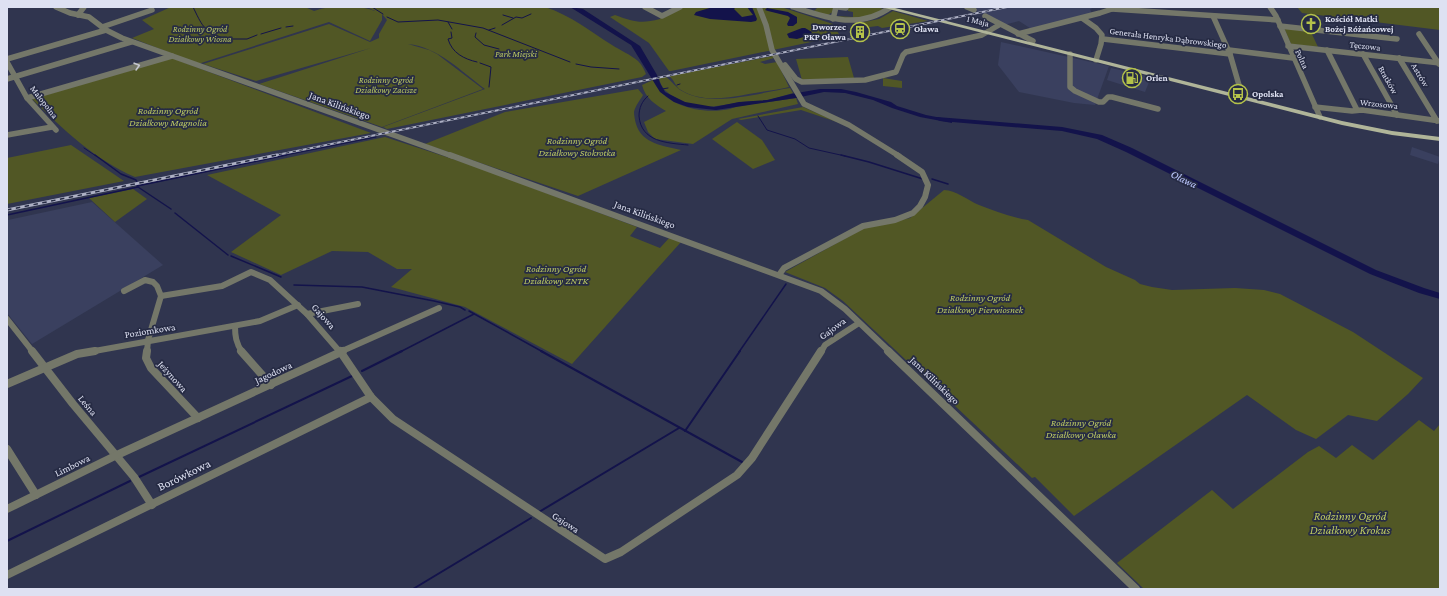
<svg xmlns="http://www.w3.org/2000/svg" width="1447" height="596" viewBox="0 0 1447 596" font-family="'Crimson Pro',serif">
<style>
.built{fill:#3a405f}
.green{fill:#515725}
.water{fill:#13134b}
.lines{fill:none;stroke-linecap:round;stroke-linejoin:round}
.stream-far2{stroke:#13134b;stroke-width:1}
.stream-far1{stroke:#13134b;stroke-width:1.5}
.stream{stroke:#13134b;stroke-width:2}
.river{fill:#13134b;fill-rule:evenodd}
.minor-far2{stroke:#747769;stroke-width:5.5}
.minor-far1{stroke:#747769;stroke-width:6}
.minor{stroke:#747769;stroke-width:8}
.major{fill:#b0b599;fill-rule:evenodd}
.rail-far1-casing{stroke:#adb0c4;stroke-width:2}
.rail-casing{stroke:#adb0c4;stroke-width:3}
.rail-far1{stroke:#262b44;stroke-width:1;stroke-dasharray:3.5;stroke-linecap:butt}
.rail{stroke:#262b44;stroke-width:1.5;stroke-dasharray:4.5;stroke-linecap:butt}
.oneway{stroke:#c4c6d0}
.labels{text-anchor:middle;stroke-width:3.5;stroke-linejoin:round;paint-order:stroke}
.far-poi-label{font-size:9px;font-weight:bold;fill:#dee1f2;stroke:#262b44;text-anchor:start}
.far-street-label{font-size:9px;fill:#dee1f2;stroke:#262b44}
.far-park-label{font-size:9px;font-style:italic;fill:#bdca62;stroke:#262b44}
.street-label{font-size:10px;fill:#dee1f2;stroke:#262b44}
.park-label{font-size:10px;font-style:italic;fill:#bdca62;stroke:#262b44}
.water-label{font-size:11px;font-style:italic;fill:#bcc7fe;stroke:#262b44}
.near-street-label{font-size:12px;fill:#dee1f2;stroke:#262b44}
.near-park-label{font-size:12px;font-style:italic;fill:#bdca62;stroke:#262b44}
</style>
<rect width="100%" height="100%" fill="#30354f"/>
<g class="built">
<polygon points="968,7 1095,7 1090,9 1092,14 1033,30 1019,21 1004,25"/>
<polygon points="1001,42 1109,66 1095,105 1074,103 1019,92 998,65"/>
<polygon points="1111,68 1151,77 1145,92 1107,80"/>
<polygon points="1412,147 1440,157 1438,164 1410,155"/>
<polygon points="92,202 163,265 32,344 7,313 7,225 8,220"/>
</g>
<g class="green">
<path d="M171,7H305L314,11C332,5 356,4 375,11L367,7H545C572,16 588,30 612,45C620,50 631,55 638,61C642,65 644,69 646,74L642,77L387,129L383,127L485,89C462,72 438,47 408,44L429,50L437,54L483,89L382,127L259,84L371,48L256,81L203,64L329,24L370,42L379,38V34L387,20L382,14V20L370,41L329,22L198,64L132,38L154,29L142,20Z"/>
<path d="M681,7H781L833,24L840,36L671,71H669L649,43L610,17L615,15C634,22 641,24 660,19L661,17Z"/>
<path d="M818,7H876L884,9C871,16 851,22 837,16L853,17V12L848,11V9L839,8L828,15L813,12Z"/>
<polygon points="1297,7 1440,7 1440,30 1302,13"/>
<polygon points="893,11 928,21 882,28 878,26 861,28 864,22 879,19"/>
<polygon points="1284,28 1310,30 1318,47 1291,44"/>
<path d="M773,56L774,58L760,62L765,64L777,62L789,87C778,90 766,91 755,93C731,97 704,104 681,90C675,87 675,80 669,76Z"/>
<polygon points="848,57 854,78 802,80 796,59"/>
<path d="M172,58L371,133L135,177C95,160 63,129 32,99Z"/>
<path d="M666,77C672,81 676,88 682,91C711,108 758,93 790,88L793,93C785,95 777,98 769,100C760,102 751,101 742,102C713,106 704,112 676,98C667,93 661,88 659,78Z"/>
<polygon points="883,78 902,81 902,88 883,86"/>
<path d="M653,80C664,106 702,115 730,109C733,108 737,106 741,106C759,103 778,101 796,98L798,104L732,119L693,144L655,139L648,132L644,122L666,111C656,105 645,98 642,85Z"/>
<path d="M638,89L643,95C641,99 635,106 634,112C634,115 635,121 636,124C642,144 664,146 681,150L578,196L425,144L505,112Z"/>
<polygon points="803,107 840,123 801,110 741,120 738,119"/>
<polygon points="737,122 762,140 775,160 753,169 712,139"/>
<polygon points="385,137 474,166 637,227 630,236 660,248 670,237 681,242 572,364 465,307 391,287 412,269 397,269 368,252 332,251 281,275 231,252 281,215 207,175"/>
<polygon points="71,145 124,181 7,204 7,158"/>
<polygon points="133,189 147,199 115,222 89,198"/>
<path d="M944,190C956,190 967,200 979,205C994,211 1011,217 1028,220L1106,267L1135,280L1140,284L1152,287L1172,290L1235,288L1264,290L1280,294L1353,332L1423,378L1408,394L1377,421L1348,415L1316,439L1296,430L1247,395L1074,516L1035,477L1032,478L843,301L825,288L785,272L864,228L910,218Z"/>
<polygon points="1419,420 1434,431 1440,424 1440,589 1144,589 1117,563 1212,490 1233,509 1308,452 1319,446 1336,458 1352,445 1373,460"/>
</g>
<g class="water">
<polygon points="570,7 583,9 640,46 657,75 660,83 665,92 685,102 714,107 739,102 767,100 791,94 820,89 841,89 856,92 891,102 897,106 926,115 952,120 952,123 920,117 892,108 873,100 845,93 824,92 796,98 716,110 688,107 674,102 660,92 631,45"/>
<polygon points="713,7 736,7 734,9 742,17 753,15 747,7 752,7 757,19 756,21 751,22 710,19 694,15 696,12"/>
<polygon points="767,8 788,12 797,17 797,23 793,26 788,26 787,24 790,18 788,16 768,11 765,10"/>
<polygon points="802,28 805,28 812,32 810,35 797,39 789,38 787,34 789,33"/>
</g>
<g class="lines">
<g class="stream-far2">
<path d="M193,7C202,25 203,31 223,38"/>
<polyline points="372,7 383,14"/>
<polyline points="503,15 513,18"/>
<polyline points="387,17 398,22 438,20 483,28 570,62"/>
<polyline points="448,22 452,29"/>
<polyline points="502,25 516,17 522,18 531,14"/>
<polyline points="286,27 293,26"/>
<polyline points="489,30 495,28"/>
<path d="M451,32L452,38L448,39C452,53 464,59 477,62"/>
<polyline points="476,33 475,37 484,45 499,49"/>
<polyline points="261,34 281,28"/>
<polyline points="226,39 247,39 257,35"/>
<polyline points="480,63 491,67 489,87"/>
<polyline points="576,64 591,67 619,69"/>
<polyline points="677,85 680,84"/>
<polyline points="662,89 668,88"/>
<path d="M648,96C642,101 639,108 639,116C641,142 667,143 688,145"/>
<polyline points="758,116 767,130 795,139 809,148 845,156"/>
<polyline points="84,148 96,156"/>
<polyline points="281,156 376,137"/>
</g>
<g class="stream-far1">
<polyline points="95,155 121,174 136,180 137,182"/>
<polyline points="841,155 869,162 923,179"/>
<polyline points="932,179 948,184"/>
<polyline points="137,186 286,155"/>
<polyline points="138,187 171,209"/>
<polyline points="175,213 228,255"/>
<polyline points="7,215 138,187"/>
<polyline points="231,256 281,277"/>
<polyline points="294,285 362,287 434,301 460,307 465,310"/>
<polyline points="469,311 543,352"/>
<polyline points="400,352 474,314"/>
<polyline points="739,352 786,284"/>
</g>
<g class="stream">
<polyline points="541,351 742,462"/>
<polyline points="362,371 402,351"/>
<polyline points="685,431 740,351"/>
<polyline points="139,477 352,376"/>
<polyline points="539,512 679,428"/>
<polyline points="7,541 130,481"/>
<polyline points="413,589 531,518"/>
</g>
<polygon class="river" points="937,117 1062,127 1102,135 1132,148 1376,270 1424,288 1440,293 1440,299 1419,293 1370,274 1126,152 1097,139 1062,131 940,121 936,119"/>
<g class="minor-far2">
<polyline points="56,7 70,13 89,17 106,30 122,38 452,156"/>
<polyline points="645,7 662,16 680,7"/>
<polyline points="759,7 766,25 772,50 804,104 849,125 899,156"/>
<path d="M793,7C827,18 859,30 891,7"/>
<polyline points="838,7 846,8"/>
<polyline points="967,7 974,10"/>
<polyline points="1270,7 1276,16 1320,117"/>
<polyline points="1112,9 1278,20"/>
<polyline points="78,15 84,7"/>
<polyline points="985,16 1033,41"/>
<polyline points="1213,16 1230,54 1241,92"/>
<polyline points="1082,18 1096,28 1102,35 1101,44 1096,60"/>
<polyline points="833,19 836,7"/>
<polyline points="1280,26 1397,39"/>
<polyline points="102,27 152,10"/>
<polyline points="1018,34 1100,13 1112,9 1110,7"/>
<polyline points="1419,34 1439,64"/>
<polyline points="1103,39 1230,54"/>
<polyline points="1288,46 1440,63"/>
<polyline points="1229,50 1293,58"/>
<polyline points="1327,50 1357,110"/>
<polyline points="1070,54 1070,87 1075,91 1099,102 1103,102 1108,97 1112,97 1158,109"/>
<polyline points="1363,54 1397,115"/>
<polyline points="1399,58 1437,121"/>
<polyline points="7,59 106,30"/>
<polyline points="7,62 27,98 56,130"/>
<polyline points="785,65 796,79 802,82 865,80 896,72 903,55 906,52 982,35 999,25"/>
<polyline points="7,79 131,42"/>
<polyline points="27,98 172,56"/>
<polyline points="1315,107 1352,111 1362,110 1440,121"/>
<polyline points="7,135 52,127"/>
</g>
<g class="minor-far1">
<polyline points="450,155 821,291 845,309 890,352"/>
<polyline points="779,275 784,268 863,226 895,220 913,213 920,206 925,197 928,185 922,172 897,155"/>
<polyline points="124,291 145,280 153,282 157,286 161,296 148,340 147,352"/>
<polyline points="161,296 222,286 251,272 270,280 307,314 340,352"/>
<polyline points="307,314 358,304"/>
<polyline points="7,319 33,352"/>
<path d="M235,326C235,336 236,343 242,352"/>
<polyline points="89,352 260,321 298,305"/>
<polyline points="340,352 439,308"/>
<polyline points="821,352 825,345 859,323"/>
</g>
<g class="minor">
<polyline points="32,351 73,404 134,477 152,505"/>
<polyline points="147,351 146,358 151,368 198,418"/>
<polyline points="241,351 271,385"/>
<polyline points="340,351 371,397 393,419 605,559 621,552 737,475 752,458 821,351"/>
<polyline points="888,351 1136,589"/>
<polyline points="7,384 77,354 95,351"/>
<polyline points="7,449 36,495"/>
<polyline points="7,509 117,455 343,351"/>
<polyline points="7,575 371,397"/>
</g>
<polygon class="major" points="881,7 891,7 1342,121 1392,131 1440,137 1440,141 1392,135 1342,125"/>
<g class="rail-far1-casing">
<polyline id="rail-far1" points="272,156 1007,7"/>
</g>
<g class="rail-casing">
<polyline id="rail" points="7,210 277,155"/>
</g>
<use href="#rail-far1" class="rail-far1"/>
<use href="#rail" class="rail"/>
</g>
<defs><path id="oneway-chevron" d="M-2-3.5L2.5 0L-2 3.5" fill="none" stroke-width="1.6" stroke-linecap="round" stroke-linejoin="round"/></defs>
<use class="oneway" href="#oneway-chevron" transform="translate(137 66) rotate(-16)"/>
<defs>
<g id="church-ring" transform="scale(1)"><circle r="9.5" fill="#262b44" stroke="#b4c24a" stroke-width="1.5"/><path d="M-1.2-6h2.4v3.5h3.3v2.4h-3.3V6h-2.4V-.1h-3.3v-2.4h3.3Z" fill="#b4c24a"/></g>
<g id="station-ring" transform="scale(1)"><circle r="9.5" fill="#262b44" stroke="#b4c24a" stroke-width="1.5"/><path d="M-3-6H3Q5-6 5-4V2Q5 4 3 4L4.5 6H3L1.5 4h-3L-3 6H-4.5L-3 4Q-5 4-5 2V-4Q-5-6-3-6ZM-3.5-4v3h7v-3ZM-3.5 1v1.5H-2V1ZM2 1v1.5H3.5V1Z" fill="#b4c24a"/></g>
<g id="building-ring" transform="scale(1)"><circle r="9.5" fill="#262b44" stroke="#b4c24a" stroke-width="1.5"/><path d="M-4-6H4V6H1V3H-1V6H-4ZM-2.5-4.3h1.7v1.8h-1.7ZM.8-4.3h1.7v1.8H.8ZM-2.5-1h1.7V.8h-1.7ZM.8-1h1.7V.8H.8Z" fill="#b4c24a"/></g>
<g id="fuel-ring" transform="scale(1)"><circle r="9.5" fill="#262b44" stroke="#b4c24a" stroke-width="1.5"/><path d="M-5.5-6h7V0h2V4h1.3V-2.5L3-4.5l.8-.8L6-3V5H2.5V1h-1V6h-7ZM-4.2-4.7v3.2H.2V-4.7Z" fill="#b4c24a"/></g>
<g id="bus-ring" transform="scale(1)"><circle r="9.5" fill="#262b44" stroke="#b4c24a" stroke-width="1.5"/><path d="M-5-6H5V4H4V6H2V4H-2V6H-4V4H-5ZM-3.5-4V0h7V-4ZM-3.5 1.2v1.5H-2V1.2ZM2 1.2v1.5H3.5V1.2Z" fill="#b4c24a"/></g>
</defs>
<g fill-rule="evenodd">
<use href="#church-ring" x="1311" y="24"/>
<use href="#station-ring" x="900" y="29"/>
<use href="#building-ring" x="860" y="32"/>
<use href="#fuel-ring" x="1132" y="78"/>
<use href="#bus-ring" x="1238" y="94"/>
</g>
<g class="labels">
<g class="far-poi-label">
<text x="1325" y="22">Kościół Matki<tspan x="1325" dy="10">Bożej Różańcowej</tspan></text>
<text x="846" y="30" text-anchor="end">Dworzec<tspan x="846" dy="10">PKP Oława</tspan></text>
<text x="914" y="32">Oława</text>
<text x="1146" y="81">Orlen</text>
<text x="1252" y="97">Opolska</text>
</g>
<g class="far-street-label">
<text transform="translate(978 21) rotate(14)" y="3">1 Maja</text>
<text transform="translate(1168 38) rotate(7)" y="3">Generała Henryka Dąbrowskiego</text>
<text transform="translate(1365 46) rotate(6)" y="3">Tęczowa</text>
<text transform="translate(1302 59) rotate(65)" y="3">Polna</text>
<text transform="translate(1420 75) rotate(59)" y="3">Astrów</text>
<text transform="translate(1388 80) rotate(61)" y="3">Bratków</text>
<text transform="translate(44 102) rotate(52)" y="3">Małopolna</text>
<text transform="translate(1379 104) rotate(6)" y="3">Wrzosowa</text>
</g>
<g class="far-park-label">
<text x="200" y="32">Rodzinny Ogród<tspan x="200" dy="10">Działkowy Wiosna</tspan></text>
<text x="516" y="57">Park Miejski</text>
<text x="386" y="83">Rodzinny Ogród<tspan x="386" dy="10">Działkowy Zacisze</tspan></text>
</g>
<g class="street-label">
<text transform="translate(340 105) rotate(20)" y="4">Jana Kilińskiego</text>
<text transform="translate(645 214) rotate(20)" y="4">Jana Kilińskiego</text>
<text transform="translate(324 316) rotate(48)" y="4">Gajowa</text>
<text transform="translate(832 328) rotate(-36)" y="4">Gajowa</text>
<text transform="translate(150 330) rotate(-9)" y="4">Poziomkowa</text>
<text transform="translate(273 372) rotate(-25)" y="4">Jagodowa</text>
<text transform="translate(173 376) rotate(48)" y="4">Jeżynowa</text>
<text transform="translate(935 380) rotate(44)" y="4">Jana Kilińskiego</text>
<text transform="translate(88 405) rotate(50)" y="4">Leśna</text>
<text transform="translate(72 465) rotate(-26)" y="4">Limbowa</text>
<text transform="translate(566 522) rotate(33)" y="4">Gajowa</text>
</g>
<g class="park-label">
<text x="168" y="114">Rodzinny Ogród<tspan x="168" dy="12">Działkowy Magnolia</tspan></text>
<text x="577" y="144">Rodzinny Ogród<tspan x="577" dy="12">Działkowy Stokrotka</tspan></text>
<text x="556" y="272">Rodzinny Ogród<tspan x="556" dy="12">Działkowy ZNTK</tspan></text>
<text x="980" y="301">Rodzinny Ogród<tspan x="980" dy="12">Działkowy Pierwiosnek</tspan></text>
<text x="1081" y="426">Rodzinny Ogród<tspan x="1081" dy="12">Działkowy Oławka</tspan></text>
</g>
<g class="water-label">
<text transform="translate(1184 179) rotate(26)" y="4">Oława</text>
</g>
<g class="near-street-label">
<text transform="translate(184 475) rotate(-26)" y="4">Borówkowa</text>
</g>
<g class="near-park-label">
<text x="1350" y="520">Rodzinny Ogród<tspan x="1350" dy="14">Działkowy Krokus</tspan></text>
</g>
</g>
<rect width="1447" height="596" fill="none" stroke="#dee1f2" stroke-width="16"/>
</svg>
